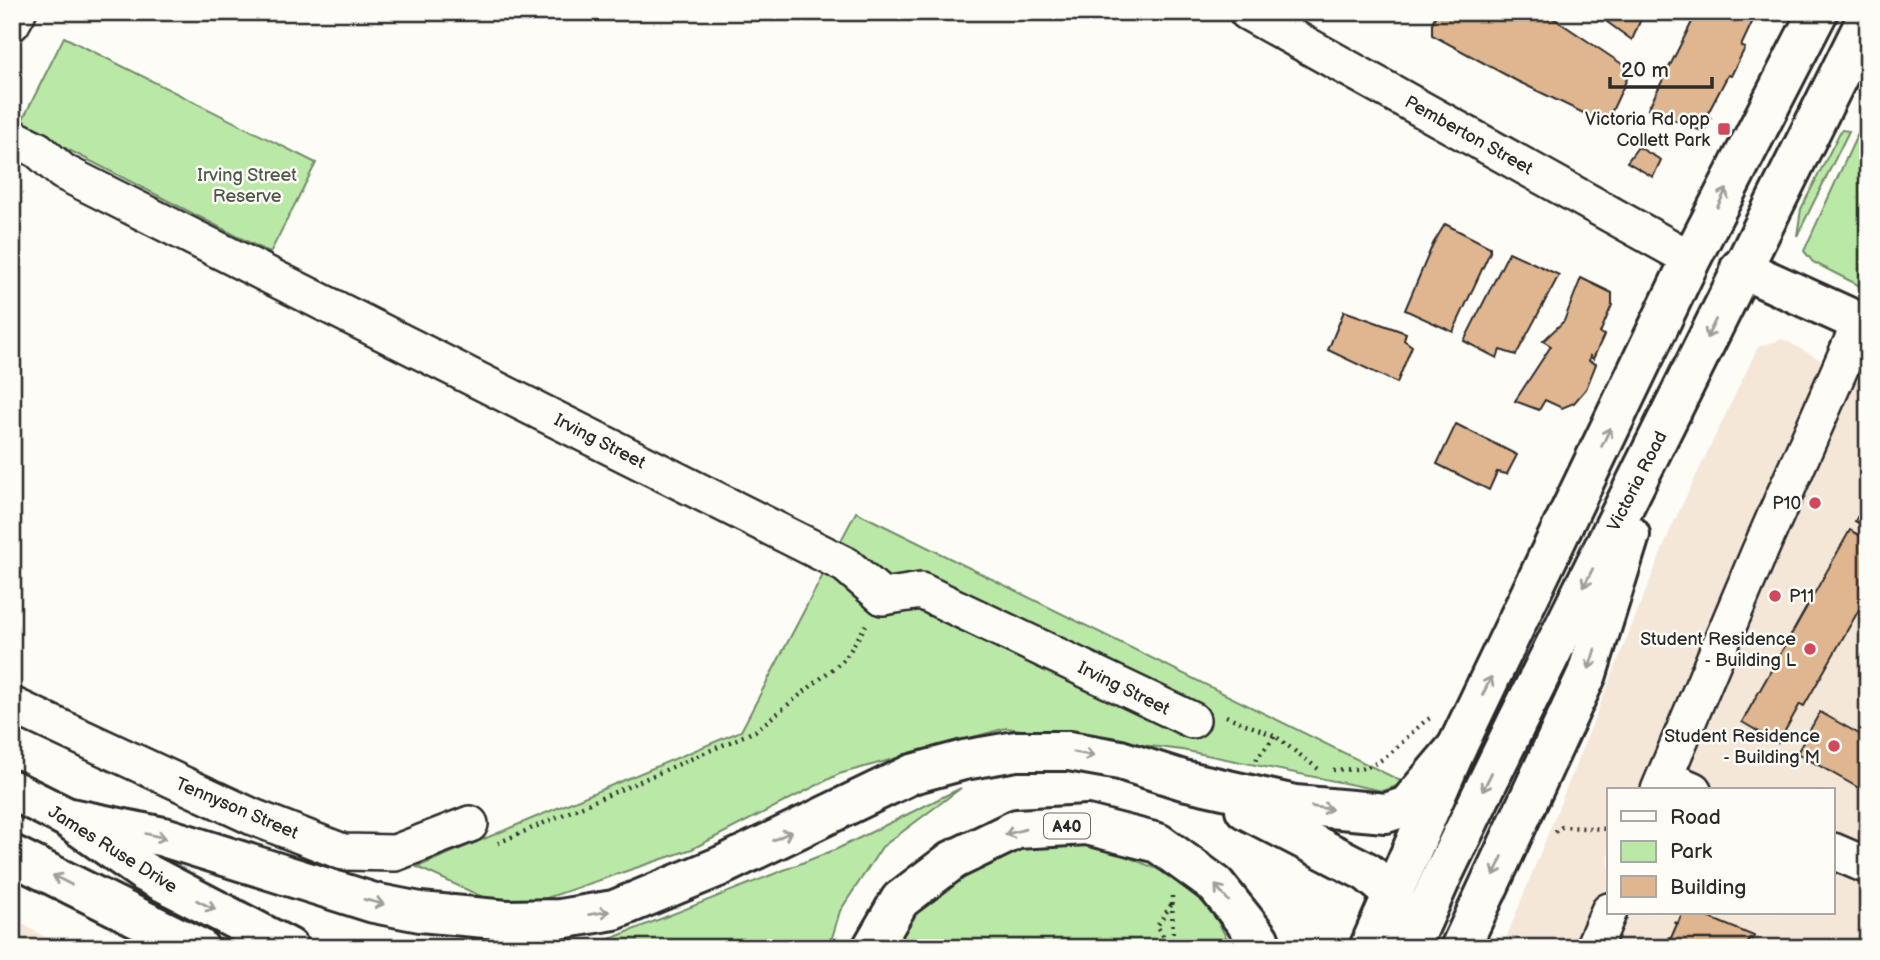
<svg xmlns="http://www.w3.org/2000/svg" width="1880" height="960" viewBox="0 0 1880 960" font-family="'Balsamiq Sans',sans-serif">
<style>
.built{fill:#f4e7d8;fill-rule:evenodd}
.green{fill:#bae9a7;stroke:#728a69;stroke-width:2}
.building{fill:#dfb68f;stroke:#2b2b2b;stroke-width:2}
.lines{fill:none;stroke-linecap:round;stroke-linejoin:round}
.street-casing{stroke:#2b2b2b;stroke-width:40}
.secondary-casing{stroke:#2b2b2b;stroke-width:44}
.primary-casing{stroke:#2b2b2b;stroke-width:44}
.highway-casing{stroke:#2b2b2b;stroke-width:44}
.path{stroke:#2b2b2b;stroke-width:4.5;stroke-dasharray:2 5;stroke-linecap:butt}
.street{stroke:#fdfcf7;stroke-width:35}
.secondary{stroke:#fdfcf7;stroke-width:38}
.primary{stroke:#fdfcf7;stroke-width:38}
.highway{stroke:#fdfcf7;stroke-width:38}
.oneway{stroke:#9e9e9b}
.poi-dot{fill:#d1495b;stroke:#fdfcf7;stroke-width:2.5}
.labels{text-anchor:middle;stroke-width:5;stroke-linejoin:round;paint-order:stroke}
.shield{fill:#fdfcf7;stroke:#6a6a68;stroke-width:2}
.shield-label{font-size:16px;font-weight:bold;fill:#2b2b2b}
.poi-label{font-size:18px;fill:#2b2b2b;stroke:#fdfcf7;text-anchor:end}
.street-label{font-size:18px;fill:#2b2b2b;stroke:#fdfcf7}
.park-label{font-size:18px;fill:#4f5a4a;stroke:#fdfcf7}
</style>
<rect width="100%" height="100%" fill="#fdfcf7"/>
<filter id="ink" filterUnits="userSpaceOnUse"><feTurbulence type="fractalNoise" baseFrequency=".0143" numOctaves="2"/><feDisplacementMap in="SourceGraphic" scale="14" xChannelSelector="R" yChannelSelector="G"/><feConvolveMatrix kernelMatrix="1 2 1 2 8 2 1 2 1" color-interpolation-filters="sRGB"/></filter>
<g filter="url(#ink)">
<g class="built">
<path d="M1783,339L1855,379L1868,381V948H1502L1672,526L1758,347ZM1609,790H1833V913H1609Z"/>
<polygon points="12,918 64,948 12,948"/>
</g>
<g class="green">
<polygon points="64,37 316,163 270,253 20,125"/>
<polygon points="1868,111 1868,290 1813,262 1804,251"/>
<polygon points="1841,130 1849,131 1797,236 1801,209"/>
<polygon points="856,512 1405,783 1383,791 1182,750 1006,728 839,774 692,849 511,910 417,867 741,731"/>
<polygon points="961,788 882,847 840,911 829,948 587,948 837,849"/>
<polygon points="1097,845 1165,872 1211,909 1232,948 897,948 911,914 969,869 1027,848"/>
</g>
<g class="building">
<polygon points="1437,12 1544,12 1631,70 1606,124 1517,81 1432,35 1432,23"/>
<polygon points="1612,12 1644,12 1632,40 1607,22"/>
<polygon points="1697,12 1757,12 1741,46 1745,48 1731,76 1728,75 1707,115 1711,118 1704,132 1648,109"/>
<polygon points="1638,147 1661,160 1653,177 1627,162"/>
<polygon points="1445,224 1490,247 1490,252 1453,332 1405,310 1433,244"/>
<polygon points="1509,252 1559,275 1516,355 1500,350 1497,358 1464,341"/>
<polygon points="1581,278 1612,293 1612,305 1600,333 1604,335 1593,359 1590,356 1589,361 1596,364 1586,389 1574,403 1562,408 1545,400 1539,410 1515,401 1551,346 1543,341 1564,321"/>
<polygon points="1344,311 1406,333 1404,340 1412,346 1397,383 1328,350"/>
<polygon points="1456,424 1517,455 1507,474 1497,472 1489,490 1437,464"/>
<polygon points="1868,499 1868,528 1855,521"/>
<polygon points="1850,530 1868,540 1868,594 1804,706 1800,704 1778,743 1742,722"/>
<polygon points="1820,712 1868,739 1868,784 1864,791 1797,753"/>
<polygon points="1682,913 1698,913 1754,936 1753,939 1750,938 1746,948 1667,948 1670,939 1668,937 1671,938 1677,924 1674,922 1678,923"/>
</g>
<g class="lines">
<g class="street-casing">
<g id="street">
<polyline points="1247,12 1691,259"/>
<polyline points="12,23 18,12"/>
<polyline points="12,137 38,150 63,172 846,565 883,597 921,591 1192,720"/>
<polyline points="12,705 253,817 343,852 395,853 470,824"/>
<polyline points="1665,778 1693,790"/>
<polyline points="1659,790 1759,553 1860,323"/>
<polyline points="1833,851 1868,866"/>
<polyline points="1593,948 1609,911"/>
</g>
</g>
<g class="secondary-casing">
<polyline id="secondary" points="1740,268 1868,326"/>
</g>
<g class="primary-casing">
<g id="primary">
<polyline points="12,790 66,817 144,872 289,948"/>
<polyline points="1245,809 1367,872 1392,893 1403,915"/>
<polyline points="66,817 164,837 374,903 420,912 507,920 560,919 614,910 721,866 912,774 964,760 1016,751 1069,751 1120,760 1183,780 1295,805 1386,813 1407,806 1457,747"/>
<polyline points="12,855 199,948"/>
<polyline points="1369,948 1457,747 1691,259 1818,12"/>
<polyline points="1410,948 1443,874 1517,722 1868,16"/>
<polyline points="1460,948 1587,674 1630,535"/>
</g>
</g>
<g class="highway-casing">
<polyline id="highway" points="872,948 900,900 953,860 1017,829 1087,825 1158,843 1216,885 1259,939 1262,948"/>
</g>
<g class="path">
<polyline points="1226,716 1275,736 1321,771"/>
<polyline points="1256,760 1275,736"/>
<path d="M1333,770C1344,769 1358,770 1367,767C1393,758 1408,732 1430,718"/>
<polyline points="1555,832 1562,827 1609,829"/>
<polyline points="498,843 755,731 845,659 866,625"/>
<polyline points="1172,896 1173,948"/>
<polyline points="1171,905 1157,926 1171,948"/>
<polyline points="362,948 365,936"/>
</g>
<use href="#street" class="street"/>
<use href="#secondary" class="secondary"/>
<use href="#primary" class="primary"/>
<use href="#highway" class="highway"/>
</g>
<defs><path id="oneway-shaft" d="M-6 0H5M1.5-3L5.5 0L1.5 3" fill="none" stroke-width="1.6" stroke-linecap="round" stroke-linejoin="round" transform="scale(1.75)"/></defs>
<g class="oneway">
<use href="#oneway-shaft" transform="translate(1722 198) rotate(-63)"/>
<use href="#oneway-shaft" transform="translate(1711 329) rotate(116)"/>
<use href="#oneway-shaft" transform="translate(1606 437) rotate(-65)"/>
<use href="#oneway-shaft" transform="translate(1588 578) rotate(117)"/>
<use href="#oneway-shaft" transform="translate(1592 659) rotate(107)"/>
<use href="#oneway-shaft" transform="translate(1487 686) rotate(-64)"/>
<use href="#oneway-shaft" transform="translate(1084 754) rotate(10)"/>
<use href="#oneway-shaft" transform="translate(1487 782) rotate(116)"/>
<use href="#oneway-shaft" transform="translate(1322 808) rotate(7)"/>
<use href="#oneway-shaft" transform="translate(1015 832) rotate(164)"/>
<use href="#oneway-shaft" transform="translate(156 836) rotate(13)"/>
<use href="#oneway-shaft" transform="translate(782 836) rotate(-26)"/>
<use href="#oneway-shaft" transform="translate(1498 866) rotate(115)"/>
<use href="#oneway-shaft" transform="translate(62 880) rotate(-153)"/>
<use href="#oneway-shaft" transform="translate(1222 893) rotate(-130)"/>
<use href="#oneway-shaft" transform="translate(374 902) rotate(14)"/>
<use href="#oneway-shaft" transform="translate(206 905) rotate(27)"/>
<use href="#oneway-shaft" transform="translate(599 913) rotate(-9)"/>
</g>
</g>
<g class="poi-dot">
<rect x="1717" y="122" width="14" height="14" rx="3.5"/>
<circle cx="1815" cy="503" r="7"/>
<circle cx="1775" cy="596" r="7"/>
<circle cx="1810" cy="649" r="7"/>
<circle cx="1834" cy="746" r="7"/>
</g>
<g class="labels">
<rect class="shield" x="1044" y="813.5" width="46" height="25" rx="5"/>
<g class="shield-label">
<text x="1067" y="832">A40</text>
</g>
<g class="poi-label">
<text x="1710" y="125">Victoria Rd opp<tspan x="1710" dy="21">Collett Park</tspan></text>
<text x="1801" y="509">P10</text>
<text x="1789" y="602" text-anchor="start">P11</text>
<text x="1796" y="645">Student Residence<tspan x="1796" dy="21">- Building L</tspan></text>
<text x="1820" y="742">Student Residence<tspan x="1820" dy="21">- Building M</tspan></text>
</g>
<g class="street-label">
<text transform="translate(1469 135) rotate(29)" y="6">Pemberton Street</text>
<text transform="translate(600 441) rotate(27)" y="6">Irving Street</text>
<text transform="translate(1637 481) rotate(-63)" y="6">Victoria Road</text>
<text transform="translate(1124 688) rotate(26)" y="6">Irving Street</text>
<text transform="translate(237 808) rotate(23)" y="6">Tennyson Street</text>
<text transform="translate(113 849) rotate(32)" y="6">James Ruse Drive</text>
</g>
<g class="park-label">
<text x="247" y="181">Irving Street<tspan x="247" dy="21">Reserve</tspan></text>
</g>
</g>
<rect width="1880" height="960" fill="none" stroke="#fdfcf7" stroke-width="42"/>
<rect x="21" y="21" width="1838" height="918" fill="none" stroke="#2b2b2b" stroke-width="2.5" filter="url(#ink)"/>
<rect x="1607" y="788" width="228" height="126" fill="#fdfcf7" stroke="#a9a8a5" stroke-width="2"/>
<rect x="1621" y="811" width="35" height="10" fill="#fdfcf7" stroke="#a9a8a5" stroke-width="2"/>
<text x="1670" y="824" font-size="21" fill="#2b2b2b">Road</text>
<rect x="1621" y="841" width="35" height="21" fill="#bae9a7" stroke="#a9a8a5" stroke-width="2"/>
<text x="1670" y="858" font-size="21" fill="#2b2b2b">Park</text>
<rect x="1621" y="876" width="35" height="21" fill="#dfb68f" stroke="#a9a8a5" stroke-width="2"/>
<text x="1670" y="894" font-size="21" fill="#2b2b2b">Building</text>
<path d="M1610 77v10h102v-10" fill="none" stroke="#2b2b2b" stroke-width="3.5"/>
<text x="1621" y="77" font-size="21" fill="#2b2b2b" stroke="#fdfcf7" stroke-width="5" paint-order="stroke">20 m</text>
</svg>
